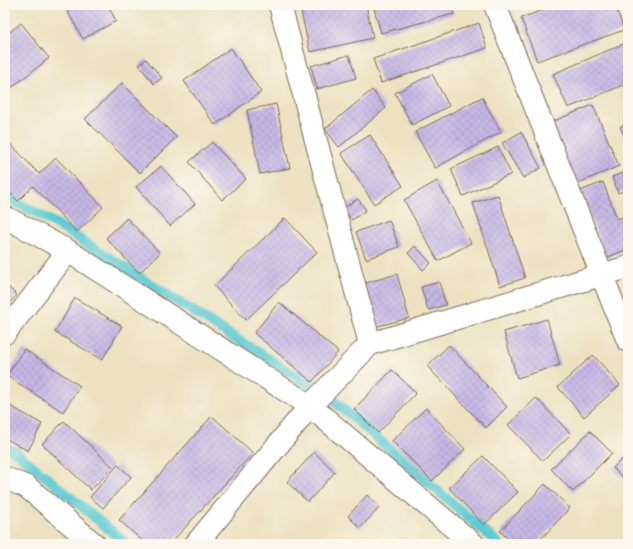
<svg xmlns="http://www.w3.org/2000/svg" width="633" height="549" viewBox="0 0 633 549" font-family="'IM FELL DW Pica',serif">
<style>
.lines{fill:none;stroke-linecap:round;stroke-linejoin:round}
.stream{stroke:#5dcad3;stroke-width:10}
.building{fill:url(#building-cross-hatch)}
.minor-casing{stroke:#796a57;stroke-width:24}
.minor{stroke:#fff;stroke-width:22}
</style>
<defs>
<pattern id="building-cross-hatch" width="8" height="8" patternUnits="userSpaceOnUse"><rect width="8" height="8" fill="#c5b8e5"/><path d="M0 0l8 8M0 8l8-8" fill="none" stroke="#aa9ec4"/></pattern>
</defs>
<rect width="100%" height="100%" fill="#fbf7ec"/>
<filter id="ink" filterUnits="userSpaceOnUse"><feTurbulence type="fractalNoise" baseFrequency=".025" numOctaves="2"/><feDisplacementMap in="SourceGraphic" scale="8" xChannelSelector="R" yChannelSelector="G"/><feConvolveMatrix kernelMatrix="1 2 1 2 8 2 1 2 1" color-interpolation-filters="sRGB"/></filter>
<filter id="wash" filterUnits="userSpaceOnUse"><feTurbulence type="fractalNoise" baseFrequency=".012" numOctaves="4" result="noise"/><feDisplacementMap in="SourceGraphic" scale="16" xChannelSelector="R" yChannelSelector="G"/><feGaussianBlur stdDeviation="0.9" result="paint"/><feColorMatrix in="noise" values="0 0 0 0 0 0 0 0 0 0 0 0 0 0 0 0 0 1.4 0 .05"/><feComposite in="paint" operator="in"/></filter>
<g filter="url(#wash)">
<rect width="100%" height="100%" fill="#ece2c1"/>
<g class="lines">
<g class="stream">
<polyline points="5,196 51,221 333,400 499,544"/>
<polyline points="5,447 16,452 127,544"/>
</g>
</g>
<g id="blocks">
<g class="building">
<polygon points="64,5 108,5 116,21 83,39"/>
<polygon points="309,5 366,5 373,38 310,52 300,7"/>
<polygon points="373,5 451,5 454,14 381,33"/>
<polygon points="557,5 615,5 624,30 537,61 521,18"/>
<polygon points="21,23 49,58 5,93 5,36"/>
<polygon points="479,23 487,48 381,83 373,59"/>
<polygon points="623,44 628,55 628,83 568,108 553,74"/>
<polygon points="231,48 261,92 215,125 184,81"/>
<polygon points="349,55 356,78 317,89 311,66"/>
<polygon points="146,59 162,78 154,84 139,65"/>
<polygon points="432,74 449,106 412,125 395,93"/>
<polygon points="122,83 176,137 140,173 85,119"/>
<polygon points="372,90 386,108 339,147 325,129"/>
<polygon points="482,97 501,132 435,168 415,132"/>
<polygon points="276,104 290,168 260,174 247,110"/>
<polygon points="593,105 619,166 574,185 549,123"/>
<polygon points="628,123 628,144 620,127"/>
<polygon points="521,132 541,168 523,178 502,143"/>
<polygon points="370,135 403,186 374,204 341,153"/>
<polygon points="5,138 39,174 56,158 103,207 77,232 33,186 18,201 5,188"/>
<polygon points="212,142 246,179 222,200 189,162"/>
<polygon points="498,147 511,174 463,196 451,169"/>
<polygon points="161,166 195,204 170,226 136,187"/>
<polygon points="628,171 628,189 618,193 612,177"/>
<polygon points="437,181 471,243 438,261 404,200"/>
<polygon points="603,182 617,219 628,215 628,249 606,258 580,191"/>
<polygon points="498,195 525,278 500,286 473,203"/>
<polygon points="358,199 366,210 352,220 343,208"/>
<polygon points="127,218 160,253 139,273 106,238"/>
<polygon points="285,218 317,252 246,320 214,286"/>
<polygon points="389,220 399,247 366,259 356,232"/>
<polygon points="415,246 431,263 423,270 408,253"/>
<polygon points="397,274 409,318 374,327 362,284"/>
<polygon points="439,282 446,305 428,310 421,287"/>
<polygon points="5,284 17,295 5,308"/>
<polygon points="75,298 122,326 102,360 55,332"/>
<polygon points="279,302 338,352 312,382 254,333"/>
<polygon points="547,319 560,365 517,378 504,332"/>
<polygon points="449,345 507,407 486,428 427,366"/>
<polygon points="24,349 80,386 63,412 7,376"/>
<polygon points="593,355 620,385 584,417 558,387"/>
<polygon points="392,370 416,393 378,433 354,409"/>
<polygon points="536,398 571,434 543,461 508,425"/>
<polygon points="5,403 42,424 28,451 5,438"/>
<polygon points="426,408 465,449 432,481 392,441"/>
<polygon points="212,416 253,453 170,544 146,544 119,520"/>
<polygon points="64,421 113,467 91,490 42,444"/>
<polygon points="590,431 612,453 573,492 551,469"/>
<polygon points="314,452 335,472 308,502 287,482"/>
<polygon points="628,453 628,483 613,468"/>
<polygon points="483,456 518,492 484,525 449,488"/>
<polygon points="118,465 131,477 103,508 90,497"/>
<polygon points="545,484 570,508 536,544 513,544 500,531"/>
<polygon points="367,495 380,507 360,528 348,516"/>
</g>
</g>
</g>
<g filter="url(#ink)">
<use href="#blocks" fill-opacity="0" stroke="#796a57" stroke-width="1"/>
<g class="lines">
<g class="minor-casing">
<g id="minor">
<polyline points="280,5 370,344 628,267"/>
<polyline points="495,5 628,341"/>
<polyline points="5,217 68,251 310,406 473,544"/>
<polyline points="5,333 68,251"/>
<polyline points="5,478 27,487 94,544"/>
<polyline points="196,544 310,406 370,344"/>
</g>
</g>
<use href="#minor" class="minor"/>
</g>
</g>
<rect width="633" height="549" fill="none" stroke="#fbf7ec" stroke-width="20"/>
</svg>
